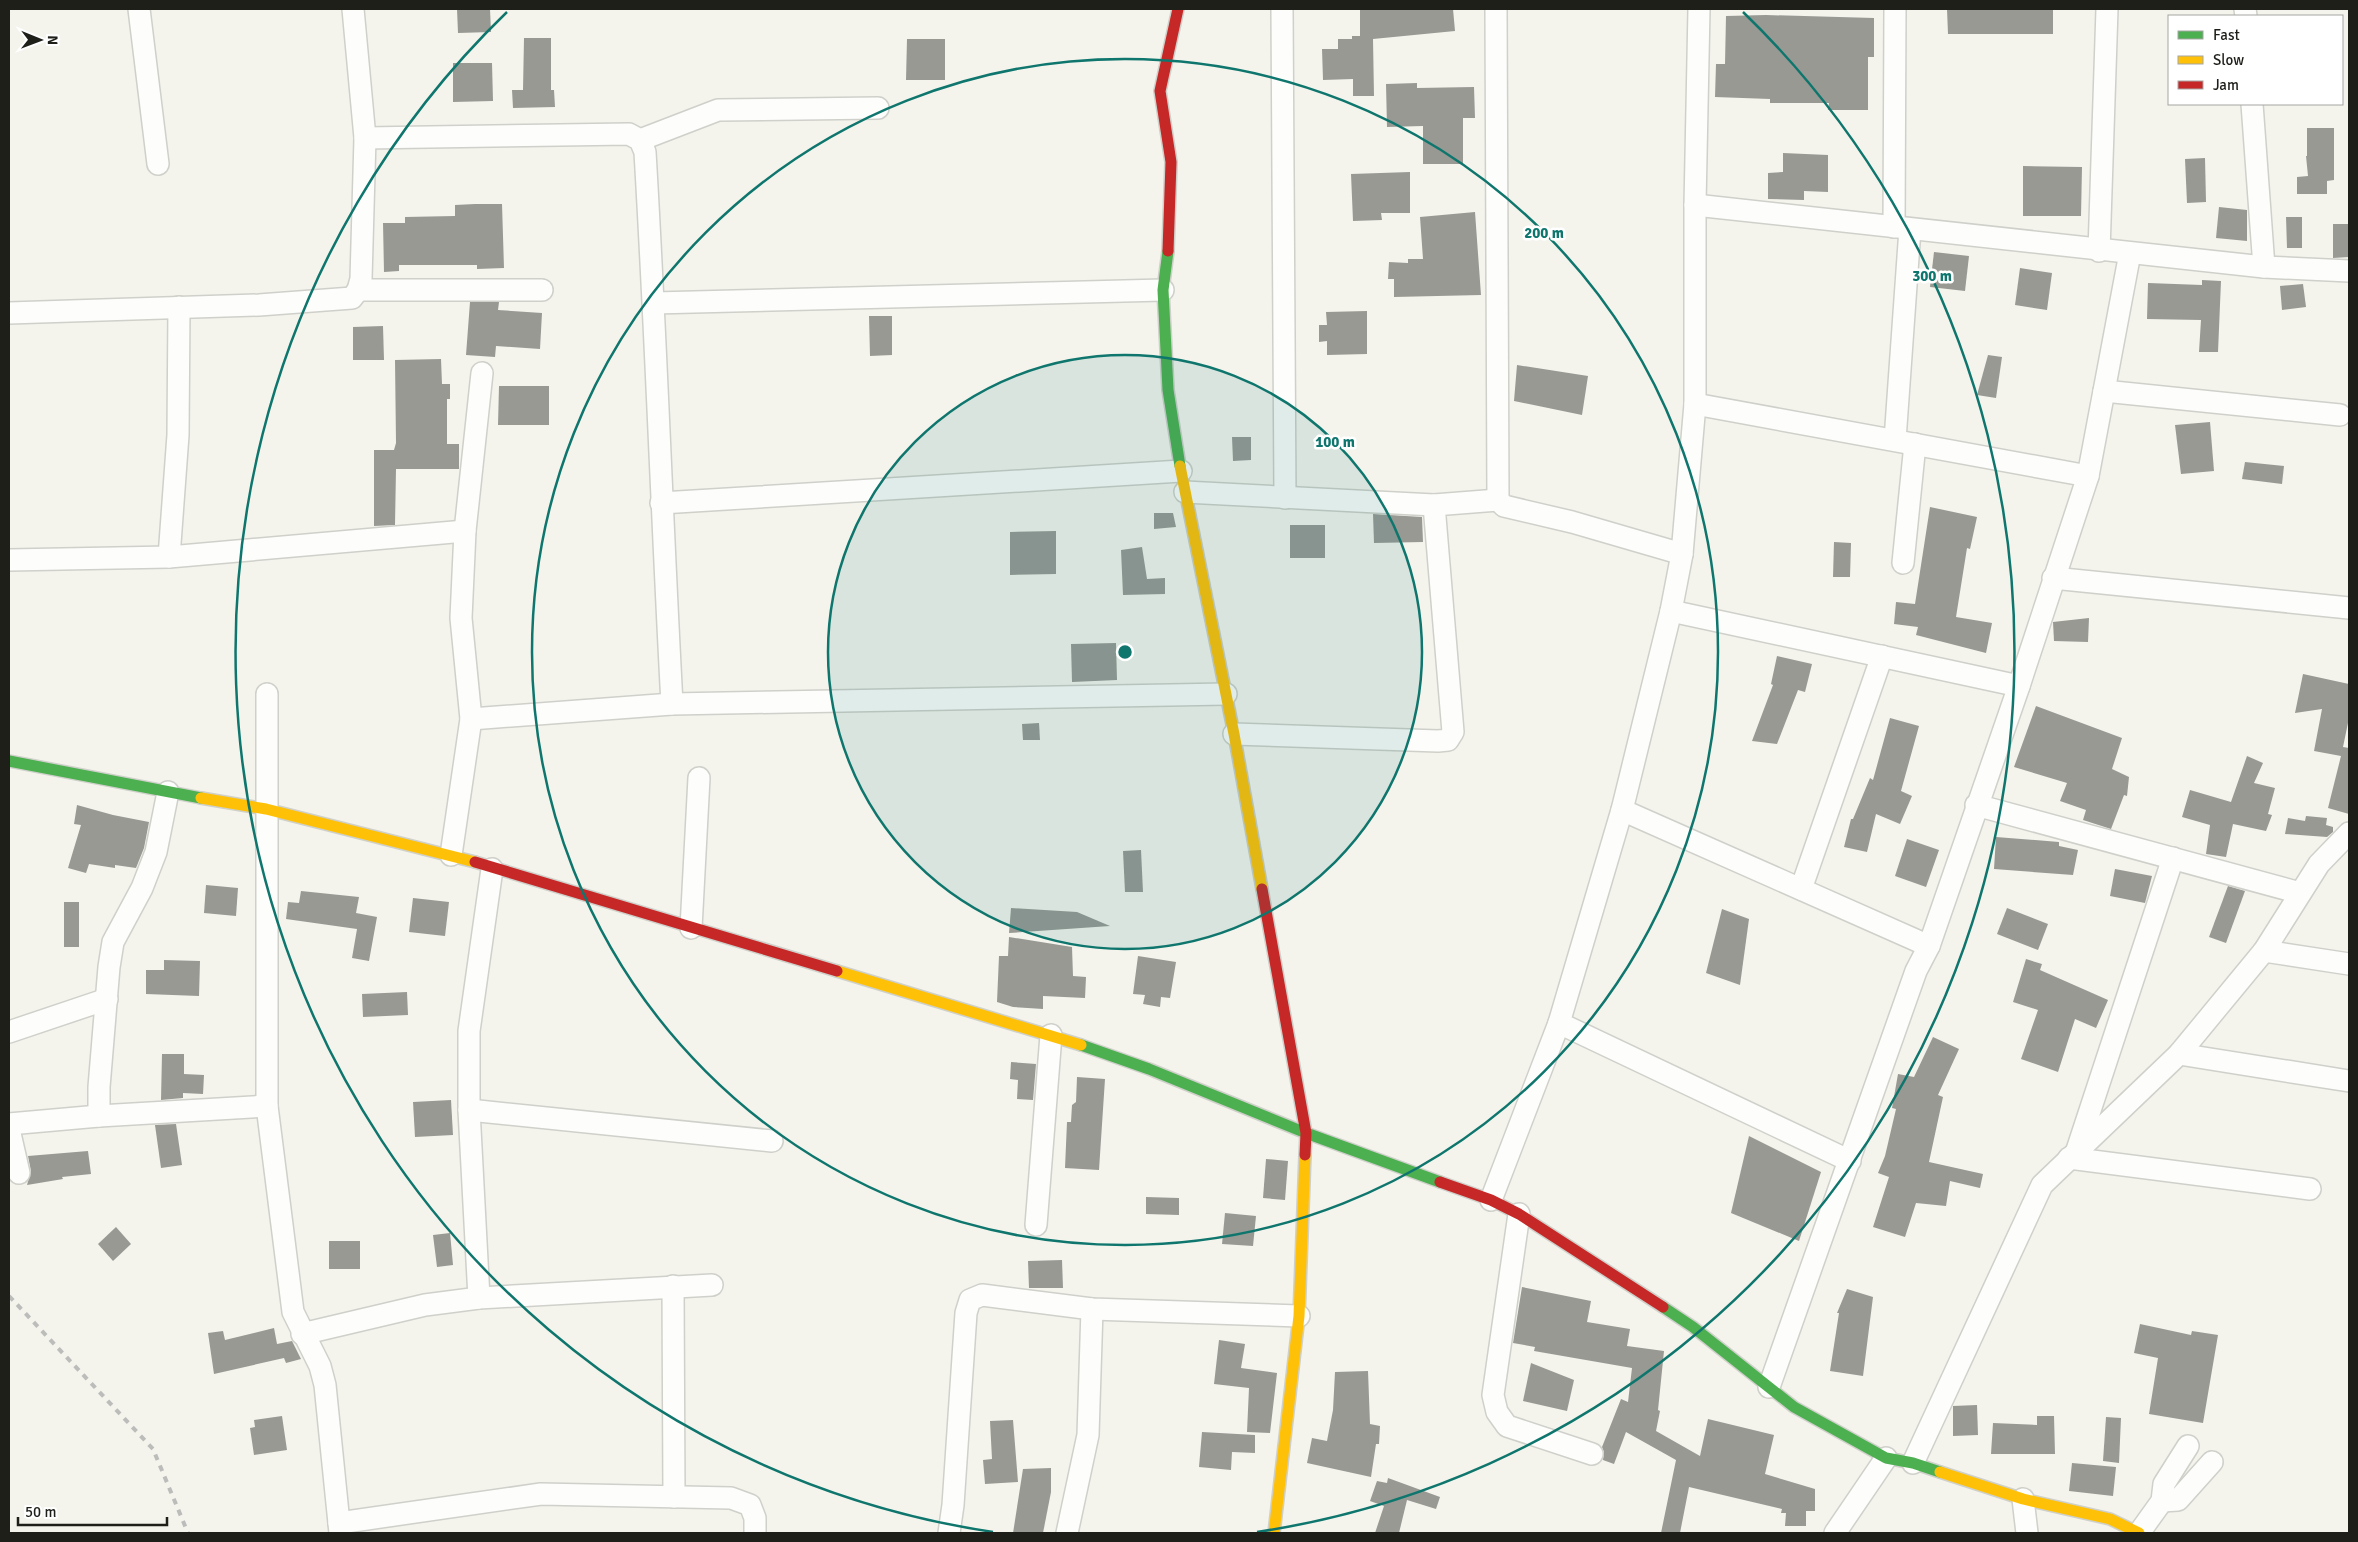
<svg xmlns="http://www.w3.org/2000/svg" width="2358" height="1542" viewBox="0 0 2358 1542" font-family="Signika,sans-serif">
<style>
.building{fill:#999994}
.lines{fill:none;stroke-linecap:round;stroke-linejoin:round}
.street-casing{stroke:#cfd0ca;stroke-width:24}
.fast-casing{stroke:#cfd0ca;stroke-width:14}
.slow-casing{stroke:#cfd0ca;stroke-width:14}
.jam-casing{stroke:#cfd0ca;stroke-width:14}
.street{stroke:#fdfdfc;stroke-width:21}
.fast{stroke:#4caf50;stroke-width:11}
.slow{stroke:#ffc107;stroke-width:11}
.jam{stroke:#c62828;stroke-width:11}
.rail{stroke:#bcbcbb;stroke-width:4;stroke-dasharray:6 6;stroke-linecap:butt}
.ring{fill:none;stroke:#0f766e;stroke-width:2.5}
.centre{fill:#0f766e;stroke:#fff;stroke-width:2.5}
.ring-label{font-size:15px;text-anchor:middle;font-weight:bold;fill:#0f766e;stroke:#fff;stroke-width:5;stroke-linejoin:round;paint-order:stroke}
</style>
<rect width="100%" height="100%" fill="#f4f4ed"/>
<g class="building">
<polygon points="457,9 490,9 491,32 458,33"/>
<polygon points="1360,9 1453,9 1455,31 1373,39 1374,96 1353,96 1353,79 1323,80 1322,49 1338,49 1338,39 1352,39 1352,36 1360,36"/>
<polygon points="1947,9 2053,9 2053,34 1948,34"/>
<polygon points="1766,15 1874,18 1874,57 1868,57 1868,110 1828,110 1829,103 1770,103 1770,99 1715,97 1716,64 1725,64 1726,16"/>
<polygon points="524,38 551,38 551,90 554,90 555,107 513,108 512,90 523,90"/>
<polygon points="907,39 945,39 945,80 906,80"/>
<polygon points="453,63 492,63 493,101 453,102"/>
<polygon points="1417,83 1417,88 1474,87 1475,118 1463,118 1463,164 1423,164 1423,126 1387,127 1386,84"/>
<polygon points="2307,128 2334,128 2334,180 2327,181 2327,194 2297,194 2297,177 2308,176 2306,156 2307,156"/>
<polygon points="1783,153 1828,155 1828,192 1804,191 1804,200 1768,199 1768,173 1783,172"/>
<polygon points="2205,158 2206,202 2187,203 2185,159"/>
<polygon points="2023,166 2082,167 2081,216 2023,216"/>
<polygon points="1410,172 1410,213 1381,213 1382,220 1353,221 1351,174"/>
<polygon points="475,204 502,204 504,268 477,269 477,265 399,265 399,271 384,272 383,223 405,223 405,217 455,216 455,205"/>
<polygon points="2219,207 2247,210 2247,241 2216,238"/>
<polygon points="1475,212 1481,295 1394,297 1394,279 1388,279 1389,262 1408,263 1408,259 1423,259 1420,217"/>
<polygon points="2286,217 2302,217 2302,248 2287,248"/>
<polygon points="2333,224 2349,224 2349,257 2333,258"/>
<polygon points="1934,252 1969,256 1965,291 1930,287"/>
<polygon points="2020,268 2052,273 2047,310 2015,305"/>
<polygon points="2202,280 2221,281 2218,352 2199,352 2201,320 2147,319 2148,283 2202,285"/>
<polygon points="2303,284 2306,307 2282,310 2280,286"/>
<polygon points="470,302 499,302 498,310 542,313 540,349 496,346 495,357 466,355"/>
<polygon points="1367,311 1367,354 1327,355 1327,341 1319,342 1319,325 1327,325 1326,312"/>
<polygon points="869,316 892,316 892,355 870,356"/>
<polygon points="383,326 384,360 353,360 353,327"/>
<polygon points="1988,355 2002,357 1996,398 1977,395"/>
<polygon points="441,359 442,384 450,384 450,399 447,399 447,444 459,444 459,469 396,469 395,525 374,526 374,450 394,450 396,443 395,360"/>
<polygon points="1517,365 1588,376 1582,415 1514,401"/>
<polygon points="499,386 549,386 549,425 498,425"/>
<polygon points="2210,422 2214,471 2181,474 2175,425"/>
<polygon points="1232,437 1251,437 1251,460 1233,461"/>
<polygon points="2245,462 2284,466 2282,484 2242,479"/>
<polygon points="1930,507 1977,517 1970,549 1967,548 1956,617 1992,623 1986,653 1916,635 1918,627 1894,624 1896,602 1915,604"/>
<polygon points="1154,513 1173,513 1176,527 1154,529"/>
<polygon points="1373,514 1422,517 1423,542 1374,543"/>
<rect x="1290" y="525" width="35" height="33"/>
<polygon points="1056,531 1056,574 1010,575 1010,532"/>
<polygon points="1834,542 1851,543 1850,577 1833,577"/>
<polygon points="1142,547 1147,579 1165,578 1165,594 1123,595 1121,550"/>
<polygon points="2089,618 2088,642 2054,641 2053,622"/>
<polygon points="1116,643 1117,680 1072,682 1071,644"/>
<polygon points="1777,656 1812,664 1805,692 1798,690 1777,744 1752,741 1773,685 1771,684"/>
<polygon points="2303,674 2349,684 2349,718 2343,747 2349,748 2349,814 2328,808 2341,756 2314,751 2322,709 2295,713"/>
<polygon points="2036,706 2122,738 2112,769 2129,777 2127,796 2124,795 2111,829 2083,820 2086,810 2060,801 2067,783 2014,767"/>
<polygon points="1890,718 1919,726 1901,791 1912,796 1900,824 1876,814 1867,852 1844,847 1851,819 1853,819 1870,778 1873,780"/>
<polygon points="1039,723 1040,740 1023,740 1022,724"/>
<polygon points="2247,756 2263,763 2254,783 2275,788 2268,814 2272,815 2266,831 2233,824 2226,857 2206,854 2210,825 2182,817 2190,790 2231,802"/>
<polygon points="77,805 113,815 149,822 144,848 136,868 115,865 115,868 89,864 86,873 68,868 81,825 74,824"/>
<polygon points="2306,816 2327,818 2326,825 2333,827 2333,832 2327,837 2285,834 2288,818 2305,821"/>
<polygon points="1996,837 2059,842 2059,846 2078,850 2073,875 1994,869"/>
<polygon points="1907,839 1939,850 1926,887 1895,876"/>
<polygon points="1141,850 1143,892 1125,892 1123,851"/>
<polygon points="2115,869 2152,876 2145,903 2110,896"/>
<polygon points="206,885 238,888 236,916 204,913"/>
<polygon points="2228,886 2245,891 2226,943 2209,937"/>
<polygon points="301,891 359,897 356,913 377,917 369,961 352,958 357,929 286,919 288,902 299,903"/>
<polygon points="413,898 449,902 445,936 409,932"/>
<rect x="64" y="902" width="15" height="45"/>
<polygon points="1011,908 1077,912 1110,926 1009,933"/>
<polygon points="2007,908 2048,924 2038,950 1997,934"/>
<polygon points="1722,909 1749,919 1740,985 1706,973"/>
<polygon points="1009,937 1072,947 1073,976 1086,977 1085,998 1043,996 1043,1009 1013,1007 997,1002 999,956 1008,956"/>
<polygon points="1138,956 1176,962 1170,998 1161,997 1160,1007 1143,1004 1145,995 1133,994"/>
<polygon points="2026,959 2042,964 2040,970 2108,1000 2096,1028 2075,1019 2058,1072 2021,1059 2038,1010 2013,1002"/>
<polygon points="164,960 200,961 199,996 146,994 146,970 164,970"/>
<polygon points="407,992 408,1015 363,1017 362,994"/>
<polygon points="1933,1037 1959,1049 1938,1095 1943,1097 1929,1162 1983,1174 1980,1188 1950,1181 1946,1206 1916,1203 1905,1237 1873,1227 1889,1177 1878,1173 1885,1156 1896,1109 1892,1108 1898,1074 1914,1077"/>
<polygon points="162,1054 184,1054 184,1074 204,1075 203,1094 183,1093 183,1098 161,1100"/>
<polygon points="1011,1062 1036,1064 1033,1100 1017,1099 1018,1080 1010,1079"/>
<polygon points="1077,1077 1105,1079 1099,1170 1065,1168 1067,1122 1071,1122 1072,1105 1076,1102"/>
<polygon points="451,1100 453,1135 415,1137 413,1102"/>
<polygon points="176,1124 182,1165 161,1168 155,1125"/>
<polygon points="1749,1136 1821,1172 1799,1241 1731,1213"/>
<polygon points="88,1151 91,1174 62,1177 63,1179 27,1185 31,1171 28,1156"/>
<polygon points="1266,1159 1288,1161 1285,1200 1263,1198"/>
<polygon points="1146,1197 1179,1198 1179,1215 1146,1214"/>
<polygon points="1225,1213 1256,1216 1253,1246 1222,1244"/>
<polygon points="116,1227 131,1244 113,1261 98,1244"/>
<polygon points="450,1233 453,1265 437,1267 433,1235"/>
<rect x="329" y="1241" width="31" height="28"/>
<polygon points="1062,1260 1063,1288 1029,1288 1028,1261"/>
<polygon points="1522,1287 1591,1301 1587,1322 1630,1329 1627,1346 1664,1351 1658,1410 1660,1411 1656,1431 1700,1456 1708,1419 1774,1435 1765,1474 1815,1489 1815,1511 1806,1511 1806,1526 1785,1526 1786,1513 1781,1513 1782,1509 1689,1487 1680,1533 1661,1533 1676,1460 1626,1432 1614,1464 1603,1460 1604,1452 1602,1447 1621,1399 1628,1402 1632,1368 1534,1351 1535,1347 1513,1343"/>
<polygon points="1847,1289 1873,1297 1863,1376 1830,1371 1839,1313 1837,1313"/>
<polygon points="2140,1324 2191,1335 2192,1331 2218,1335 2203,1423 2149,1414 2158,1358 2134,1353"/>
<polygon points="274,1328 277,1344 292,1341 301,1359 286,1363 284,1358 214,1374 208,1333 223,1331 225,1340"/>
<polygon points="1219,1340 1245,1344 1241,1368 1277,1373 1270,1433 1247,1432 1249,1388 1214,1384"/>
<polygon points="1531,1363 1574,1380 1567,1411 1523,1401"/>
<polygon points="1368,1371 1370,1424 1380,1426 1379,1444 1376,1444 1371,1477 1307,1463 1312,1438 1327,1441 1333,1410 1335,1372"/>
<polygon points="1977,1405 1978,1435 1953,1436 1953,1406"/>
<polygon points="282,1416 287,1450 254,1455 250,1428 255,1427 254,1420"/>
<polygon points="2037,1416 2054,1416 2055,1454 1991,1454 1993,1423 2037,1425"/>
<polygon points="2106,1417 2121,1418 2119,1463 2103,1461"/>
<polygon points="1013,1420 1018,1482 985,1484 983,1460 992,1459 990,1421"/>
<polygon points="1202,1432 1255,1435 1255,1453 1232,1452 1231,1470 1199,1467"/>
<polygon points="2072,1463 2116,1467 2113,1496 2069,1491"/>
<polygon points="1051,1468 1051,1492 1043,1533 1013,1533 1023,1469"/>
<polygon points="1388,1478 1440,1497 1436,1509 1407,1500 1399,1533 1375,1533 1384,1506 1370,1501 1377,1481 1387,1483"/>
</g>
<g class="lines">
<g class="street-casing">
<g id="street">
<polyline points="139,9 158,164"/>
<polyline points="1282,9 1285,498"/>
<polyline points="1496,9 1498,500 1504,506 1572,522 1682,554"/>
<polyline points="2245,9 2246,16"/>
<polyline points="2252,104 2264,267"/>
<path d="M365,138L629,134L640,140L645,152C656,336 662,520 672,704"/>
<polyline points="640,140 718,110 878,108"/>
<polyline points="1695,205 2264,267 2349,271"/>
<polyline points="1894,227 1895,9"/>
<polyline points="2099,251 2107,9"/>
<polyline points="358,290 542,290"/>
<polyline points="654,303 1163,290"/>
<polyline points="9,313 259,305 352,298 358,290 361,279 365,138 353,9"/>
<polyline points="2104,391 2340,415"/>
<polyline points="1695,404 2088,476"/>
<polyline points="1895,440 1910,229"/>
<polyline points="1185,492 1434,505"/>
<polyline points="661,503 1181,471"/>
<polyline points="169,557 178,435 179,307"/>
<polyline points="9,560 169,557 465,531"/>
<polyline points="1903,563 1915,444"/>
<polyline points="2053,578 2349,608"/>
<polyline points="1671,611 2019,686"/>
<polyline points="267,694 267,1106 293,1312 320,1366 325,1385 340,1533"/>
<polyline points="471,719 672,704 1226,694"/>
<polyline points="1234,734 1438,741 1448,740 1453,732 1434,505 1498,500"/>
<polyline points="1976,805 2300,893"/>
<polyline points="1622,810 1929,946"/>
<polyline points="451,855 471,719 461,618 465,531 482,373"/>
<polyline points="1801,889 1882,656"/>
<polyline points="691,928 699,778"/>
<polyline points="2264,951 2349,964"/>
<polyline points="1559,1023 1850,1161"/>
<polyline points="9,1032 107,999"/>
<polyline points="2179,1054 2349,1081"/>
<polyline points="469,1110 772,1141"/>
<polyline points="99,1116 99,1087 109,967 113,942 142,888 156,852 168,792"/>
<polyline points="9,1124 99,1116 267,1106"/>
<polyline points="9,1129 19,1173"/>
<polyline points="2077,1150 2173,858"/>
<polyline points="2069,1158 2310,1189"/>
<polyline points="1491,1200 1559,1023 1622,810 1671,611 1682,554 1695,404 1695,205 1699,9"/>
<polyline points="1519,1214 1493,1395 1497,1412 1507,1426 1592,1454"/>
<polyline points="1036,1225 1051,1035"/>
<polyline points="673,1286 674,1497"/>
<polyline points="479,1298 469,1110 469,1031 492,869"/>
<polyline points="302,1334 425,1305 479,1298 712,1285"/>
<polyline points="1769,1387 1916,971 1929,946 2019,686 2088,476 2130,253"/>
<polyline points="1913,1463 2042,1185 2179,1054 2264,951 2319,864 2349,833"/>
<polyline points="2023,1499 2027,1533"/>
<polyline points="2162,1501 2178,1500 2212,1462"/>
<polyline points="339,1523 541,1494 731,1498 750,1505 755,1518 755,1533"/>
<polyline points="949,1533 953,1505 966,1313 970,1300 982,1295 1092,1309 1299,1316"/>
<polyline points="1067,1533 1088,1435 1092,1309"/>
<polyline points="1835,1533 1886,1458"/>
<polyline points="2139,1533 2162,1501 2164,1484 2188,1446"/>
</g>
</g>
<g class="fast-casing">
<g id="fast">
<polyline points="1168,251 1163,290 1168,390 1180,466"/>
<polyline points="9,761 201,798"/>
<polyline points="1081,1045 1149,1069 1306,1133 1440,1182"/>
<polyline points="1663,1307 1693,1327 1794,1407 1886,1458 1913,1463 1940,1472"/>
</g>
</g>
<g class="slow-casing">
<g id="slow">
<polyline points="1180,466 1234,734 1262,889"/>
<polyline points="201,798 266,809 475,862"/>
<polyline points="837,971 1081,1045"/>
<polyline points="1940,1472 2023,1499 2110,1519 2139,1533"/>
<polyline points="1274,1533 1299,1316 1305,1155"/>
</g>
</g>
<g class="jam-casing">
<g id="jam">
<polyline points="1168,251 1171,162 1160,91 1178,9"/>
<polyline points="475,862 837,971"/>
<polyline points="1262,889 1306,1133 1305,1155"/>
<polyline points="1440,1182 1491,1200 1519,1214 1663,1307"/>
</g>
</g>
<use href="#street" class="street"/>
<use href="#fast" class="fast"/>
<use href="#slow" class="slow"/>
<use href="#jam" class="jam"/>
<polyline class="rail" points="9,1296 153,1449 188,1533"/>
</g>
<circle cx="1125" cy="652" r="297" fill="#0f766e" fill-opacity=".12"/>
<g class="ring">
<circle cx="1125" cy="652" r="297"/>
<circle cx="1125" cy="652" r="593"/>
<path d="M993 1532A890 890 0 0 1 507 12M1743 12A890 890 0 0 1 1257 1532"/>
</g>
<circle cx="1125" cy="652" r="8" class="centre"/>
<g class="ring-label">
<text x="1544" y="238">200 m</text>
<text x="1932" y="281">300 m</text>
<text x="1335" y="447">100 m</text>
</g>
<rect width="2358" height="1542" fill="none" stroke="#1f1f1a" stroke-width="20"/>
<rect x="2168" y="15" width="175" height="90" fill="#ffffff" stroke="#a5a5a3"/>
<rect x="2178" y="31" width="25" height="8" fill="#4caf50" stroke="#a5a5a3"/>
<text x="2213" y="40" font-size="15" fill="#1f1f1a">Fast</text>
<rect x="2178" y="56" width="25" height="8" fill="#ffc107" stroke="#a5a5a3"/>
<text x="2213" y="65" font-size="15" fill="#1f1f1a">Slow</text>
<rect x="2178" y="81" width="25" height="8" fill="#c62828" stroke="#a5a5a3"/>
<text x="2213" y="90" font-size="15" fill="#1f1f1a">Jam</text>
<g transform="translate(40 40) rotate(91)" stroke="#ffffff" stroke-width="4" paint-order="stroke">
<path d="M0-4L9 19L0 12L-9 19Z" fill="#1f1f1a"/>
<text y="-8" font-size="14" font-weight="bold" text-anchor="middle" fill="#1f1f1a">N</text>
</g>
<path d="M18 1517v8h149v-8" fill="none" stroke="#1f1f1a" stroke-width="2.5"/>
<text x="25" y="1517" font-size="15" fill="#1f1f1a" stroke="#ffffff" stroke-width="4" paint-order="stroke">50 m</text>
</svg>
